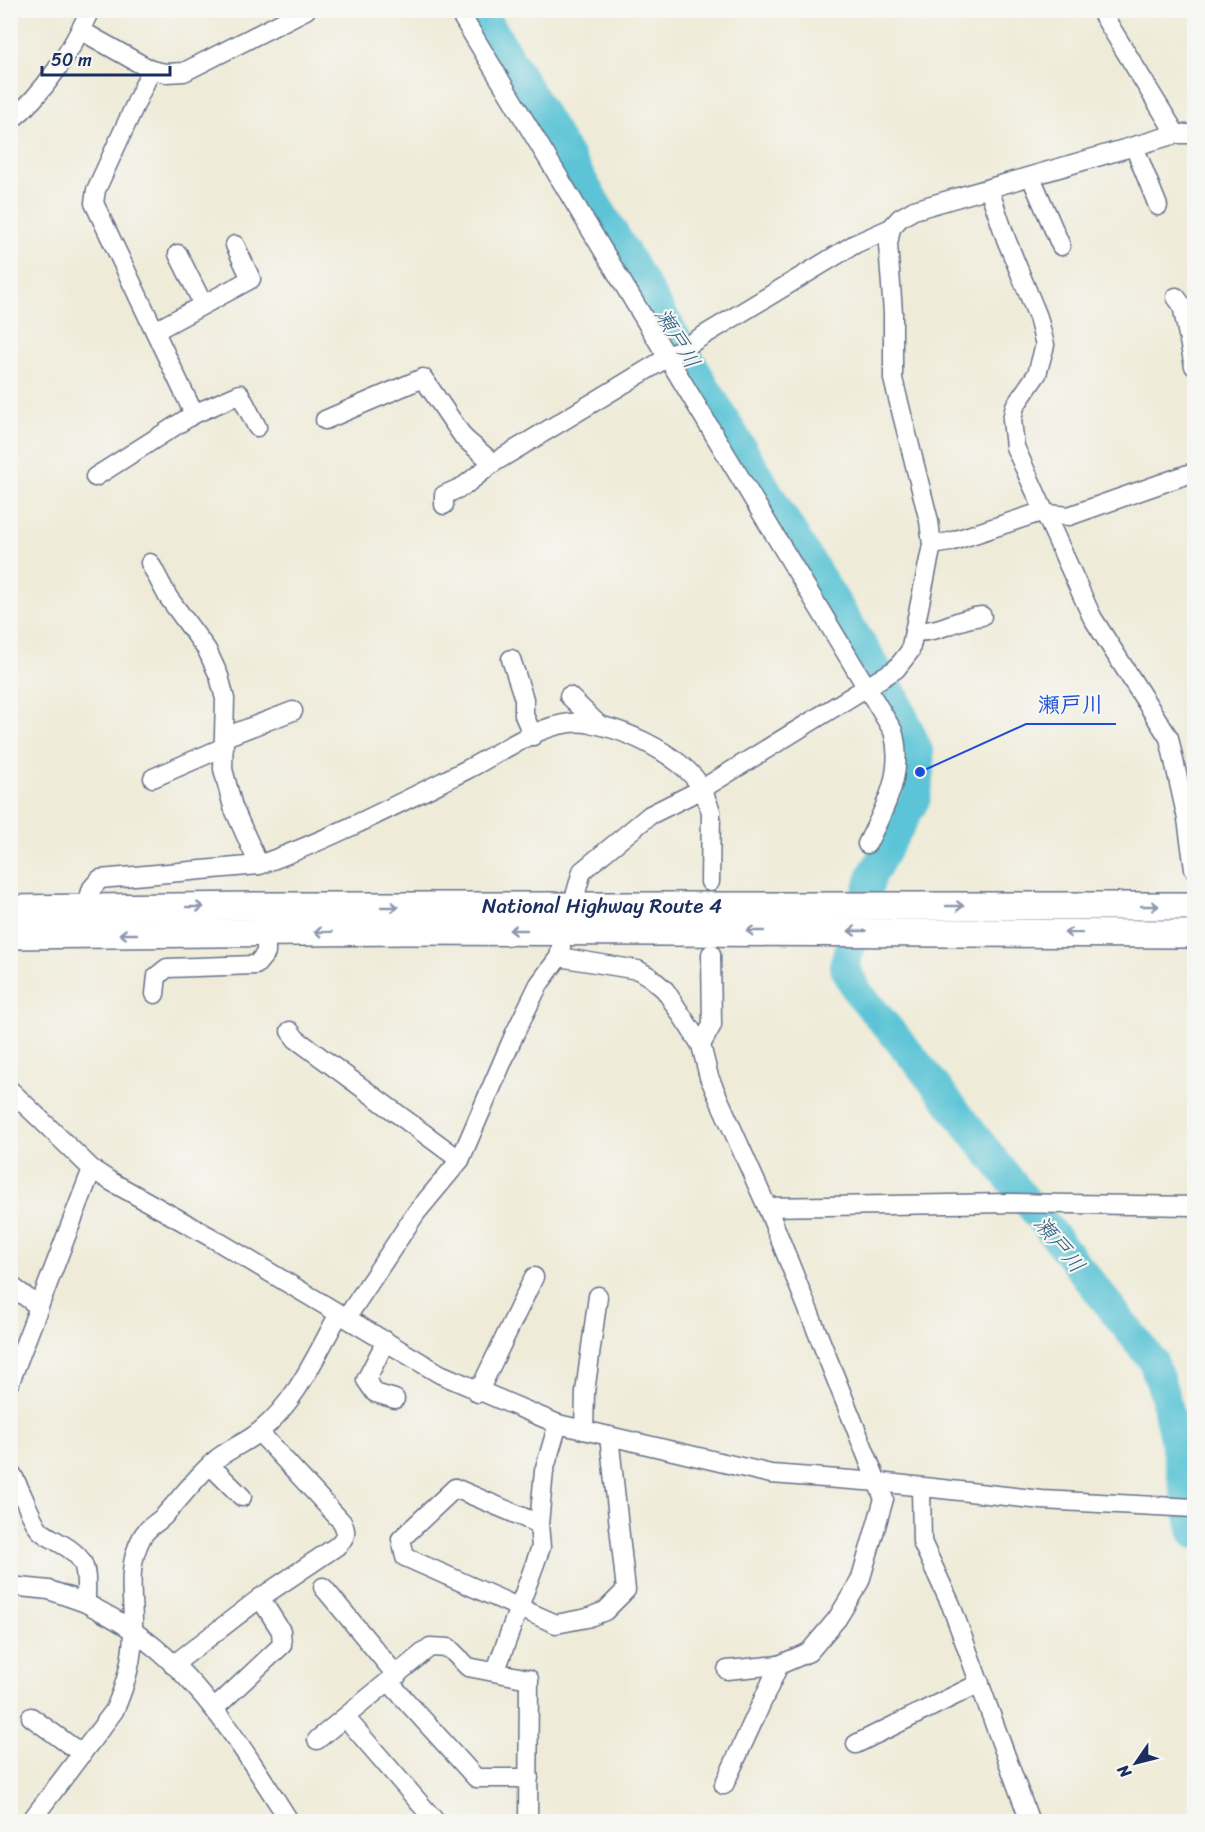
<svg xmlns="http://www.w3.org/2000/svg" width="1205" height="1832" viewBox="0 0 1205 1832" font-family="Sriracha,'Klee One',sans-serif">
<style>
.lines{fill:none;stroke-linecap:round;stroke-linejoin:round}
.river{stroke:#5bc4d6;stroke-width:30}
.minor-casing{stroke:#657189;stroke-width:21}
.highway-casing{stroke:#657189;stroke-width:30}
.minor{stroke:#fff;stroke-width:18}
.highway{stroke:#fff;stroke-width:27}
.oneway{stroke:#8d97ae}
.labels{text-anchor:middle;stroke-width:4.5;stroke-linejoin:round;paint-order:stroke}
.street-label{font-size:21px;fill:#1b2f5e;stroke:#f6f6f2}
.water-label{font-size:22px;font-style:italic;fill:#2e5c82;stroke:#f6f6f2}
.leader{fill:none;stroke:#1d4ed8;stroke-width:2}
.callout-dot{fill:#1d4ed8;stroke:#f6f6f2;stroke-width:2}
.callout-label{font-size:22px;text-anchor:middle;font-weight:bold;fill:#1d4ed8;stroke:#f6f6f2;stroke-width:4.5;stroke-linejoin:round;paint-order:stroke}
</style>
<rect width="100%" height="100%" fill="#f6f6f2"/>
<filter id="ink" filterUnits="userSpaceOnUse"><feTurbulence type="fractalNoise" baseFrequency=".0167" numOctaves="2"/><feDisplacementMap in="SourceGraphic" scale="12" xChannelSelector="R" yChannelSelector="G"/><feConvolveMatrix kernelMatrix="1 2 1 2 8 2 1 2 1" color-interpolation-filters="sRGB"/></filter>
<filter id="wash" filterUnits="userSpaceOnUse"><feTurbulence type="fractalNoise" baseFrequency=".008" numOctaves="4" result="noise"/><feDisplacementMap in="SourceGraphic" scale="24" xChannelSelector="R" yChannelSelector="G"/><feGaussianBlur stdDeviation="1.35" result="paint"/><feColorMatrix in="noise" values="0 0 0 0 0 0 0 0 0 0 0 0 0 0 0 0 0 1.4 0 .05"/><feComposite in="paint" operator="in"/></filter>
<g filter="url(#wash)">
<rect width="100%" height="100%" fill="#efebd8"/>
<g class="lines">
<polyline class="river" points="481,10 781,514 896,700 919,753 920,772 916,798 872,875 844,966 857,991 916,1061 1153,1361 1165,1396 1194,1534"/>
</g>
</g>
<g filter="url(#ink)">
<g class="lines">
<g class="minor-casing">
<g id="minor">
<path d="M458,10L893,731C905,772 885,808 867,844"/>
<polyline points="1100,10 1176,134"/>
<polyline points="80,30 151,70 166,73 184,72 306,10"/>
<polyline points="151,70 96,190 94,203 194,414"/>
<path d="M10,121C44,94 72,50 90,10"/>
<polyline points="1134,146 1158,206"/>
<polyline points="1031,177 1061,246"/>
<polyline points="989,189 1006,239 1038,317 1045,345 1037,374 1015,406 1012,420 1015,447 1092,617 1169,738 1187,819 1194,869"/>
<polyline points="178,254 203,304"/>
<polyline points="1176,297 1182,305 1194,366"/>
<polyline points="155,331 251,279 235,245"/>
<polyline points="325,420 423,378 464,438 493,463"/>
<polyline points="95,477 194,414 240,394 257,427"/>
<polyline points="444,505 444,495 464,486 493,463 855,244 891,228"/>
<polyline points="932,545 950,542 1038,513 1069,516 1194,472"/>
<path d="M914,632C943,632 954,619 982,616"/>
<polyline points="511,659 524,699 524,715 533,736"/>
<polyline points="569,696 598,724"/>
<polyline points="225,737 293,711"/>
<polyline points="153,778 224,747"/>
<path d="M259,865C331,839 398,804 466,770C496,755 537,726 570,723C608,718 685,755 702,789L650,815L582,871L572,907"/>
<polyline points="710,882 711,811 702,789 896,669 910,651 932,545 929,521 893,379 893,313 888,244 891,228 900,218 914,210 1176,134 1194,134"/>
<polyline points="86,907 92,888 100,879 259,865 233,807 223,769 225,699 219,676 207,650 168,597 150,563"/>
<polyline points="559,957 638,970 650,977 665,990 701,1045 709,1077 767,1207 884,1499 860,1581 837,1619 809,1652 779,1665 724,1785"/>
<polyline points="155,994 157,976 167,968 256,965 266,953 266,932"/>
<polyline points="290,1031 296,1039 460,1160"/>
<polyline points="701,1045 712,1025 711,954"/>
<polyline points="10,1090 92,1169 112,1182 214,1239 440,1374 558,1424 771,1474 878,1482 1042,1500 1194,1508"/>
<polyline points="767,1207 1009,1203 1194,1206"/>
<polyline points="10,1285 38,1306"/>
<polyline points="347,1317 416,1213 460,1160 515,1033 539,984 559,957 561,947"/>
<polyline points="386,1341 366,1380 375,1393 395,1399"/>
<polyline points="10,1382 92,1169"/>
<polyline points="478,1393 534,1277"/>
<polyline points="584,1430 585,1392 598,1296"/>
<polyline points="210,1465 242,1497"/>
<path d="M10,1471C21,1487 30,1518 39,1529C44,1535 52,1538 58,1542C90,1559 86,1570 86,1603C101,1612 119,1620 133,1631C202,1678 246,1753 290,1822"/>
<polyline points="921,1487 922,1542 951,1605 1030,1822"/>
<polyline points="539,1524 455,1488 401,1539 405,1557 556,1624 587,1618 605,1611 626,1590 609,1436"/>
<polyline points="10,1586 49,1590 86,1603"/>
<polyline points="323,1587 397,1676"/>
<path d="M173,1665L260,1598L337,1546C345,1538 348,1533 342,1522L259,1432"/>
<polyline points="496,1670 541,1547 539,1524 544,1471 558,1424"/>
<polyline points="727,1670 779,1665"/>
<polyline points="389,1682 476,1778 529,1778"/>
<polyline points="214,1709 282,1645 281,1631 260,1598"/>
<polyline points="31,1717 82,1754"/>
<polyline points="346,1718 436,1822"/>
<polyline points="317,1740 430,1647 449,1648 468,1667 529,1679 528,1822"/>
<polyline points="856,1744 980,1683"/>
<path d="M30,1822L114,1711C125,1687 133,1658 133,1631C134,1599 125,1568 142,1537C147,1527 158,1523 165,1515C183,1496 197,1475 218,1458C231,1448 247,1442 260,1431C297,1401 316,1355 339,1314"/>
</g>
</g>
<g class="highway-casing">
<g id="highway">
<path id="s1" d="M10,909L254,906H1194"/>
<polyline points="10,935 406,931 1194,934"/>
</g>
</g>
<use href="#minor" class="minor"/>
<use href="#highway" class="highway"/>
</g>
<defs><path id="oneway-shaft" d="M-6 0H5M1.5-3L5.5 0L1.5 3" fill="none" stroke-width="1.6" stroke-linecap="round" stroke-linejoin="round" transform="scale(1.5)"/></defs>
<g class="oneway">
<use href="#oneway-shaft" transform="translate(955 906)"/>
<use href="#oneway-shaft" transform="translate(1150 906)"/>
<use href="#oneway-shaft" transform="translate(195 907)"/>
<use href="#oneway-shaft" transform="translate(390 907)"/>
<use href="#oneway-shaft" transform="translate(518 930) rotate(180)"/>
<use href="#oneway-shaft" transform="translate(755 931) rotate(180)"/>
<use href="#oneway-shaft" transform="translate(857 931) rotate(180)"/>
<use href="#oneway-shaft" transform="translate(323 932) rotate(179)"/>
<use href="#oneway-shaft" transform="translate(1073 933) rotate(-179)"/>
<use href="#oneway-shaft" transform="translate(128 934) rotate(180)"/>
</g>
</g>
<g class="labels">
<g class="street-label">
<text dy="7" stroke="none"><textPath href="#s1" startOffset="592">National Highway Route 4</textPath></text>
</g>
<g class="water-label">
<text transform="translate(678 338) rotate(59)" y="8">瀬戸川</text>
<text transform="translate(1060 1244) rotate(51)" y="8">瀬戸川</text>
</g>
</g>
<path class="leader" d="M920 772L1026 724H1116"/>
<circle class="callout-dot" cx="920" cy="772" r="6"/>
<g class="callout-label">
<text x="1071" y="712">瀬戸川</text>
</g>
<rect width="1205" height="1832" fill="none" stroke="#f6f6f2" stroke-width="36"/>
<g transform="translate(1136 1763) rotate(235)" stroke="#f6f6f2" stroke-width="4.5" paint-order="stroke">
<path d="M0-4.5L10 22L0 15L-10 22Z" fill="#1b2f5e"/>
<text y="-9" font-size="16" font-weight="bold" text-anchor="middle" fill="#1b2f5e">N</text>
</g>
<path d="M42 66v9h128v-9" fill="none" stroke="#1b2f5e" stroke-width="3"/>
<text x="51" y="66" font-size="18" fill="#1b2f5e" stroke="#f6f6f2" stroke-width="4.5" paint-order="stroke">50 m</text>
</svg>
